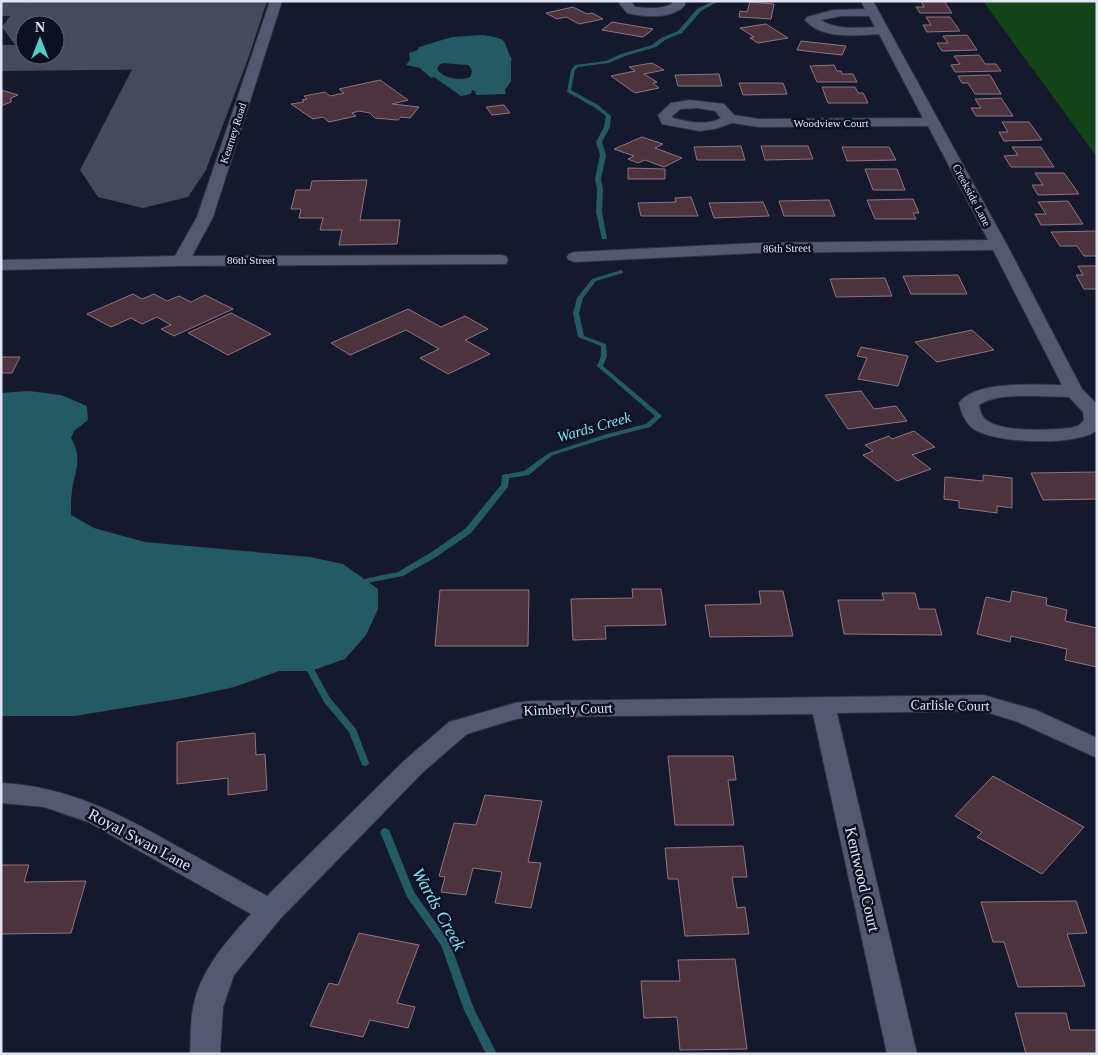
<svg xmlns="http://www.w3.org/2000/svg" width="1098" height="1055" viewBox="0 0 1098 1055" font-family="Georgia,serif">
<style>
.green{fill:#124418}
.water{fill:#245a63;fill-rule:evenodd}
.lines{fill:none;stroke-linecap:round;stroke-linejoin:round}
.stream{fill:#245a63;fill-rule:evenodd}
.taxiway{fill:#464a5c;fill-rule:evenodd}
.runway{fill:#464a5c;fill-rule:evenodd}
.building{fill:#4c333e;stroke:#917481}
.minor-casing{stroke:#2f3141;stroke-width:2}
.minor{fill:#545972;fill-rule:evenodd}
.labels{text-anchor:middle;stroke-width:5;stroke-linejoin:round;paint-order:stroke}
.far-street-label{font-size:11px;fill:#e1e4f3;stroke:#0d1023}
.street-label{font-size:14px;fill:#e1e4f3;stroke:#0d1023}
.water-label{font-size:15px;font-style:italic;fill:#79e4f7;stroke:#0d1023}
.near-street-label{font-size:16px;fill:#e1e4f3;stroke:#0d1023}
.near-water-label{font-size:18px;font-style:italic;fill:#79e4f7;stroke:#0d1023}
</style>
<rect width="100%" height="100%" fill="#15192d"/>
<polygon class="green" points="984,1 1097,1 1097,157 983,1"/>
<g class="water">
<path d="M483,35C510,39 502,40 512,60L511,61V81L505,90L506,94L476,95L475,91L472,90L471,94L461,96L434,77L431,78L420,68L406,65L410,60L409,53L418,50L419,47L452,37ZM443,63L468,65C472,68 473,72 470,77C459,81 444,79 437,69L439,65Z"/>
<path d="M29,391L61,395L87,406L88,420L74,431L71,438C83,459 75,470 72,491C71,499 71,508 71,515L94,528L145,542L310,557L343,564L378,589V609L366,635L345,659L311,671H279L234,687L184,698L75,716H1V393Z"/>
</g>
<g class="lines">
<g class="stream">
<polygon points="713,1 719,1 701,11 682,33 665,40 656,47 625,56 609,63 578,67 575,70 571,90 598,105 611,116 610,127 602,142 606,155 601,179 603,189 602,212 607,238 606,239 602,239 596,212 597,189 595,179 600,155 596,142 604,127 606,116 594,107 567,92 571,70 575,65 606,61 621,54 652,45 661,38 678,31 697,9"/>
<polygon points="621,270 623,271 623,273 596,281 583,298 579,313 584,336 606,344 607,356 603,366 661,415 662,416 661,417 650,427 611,437 553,455 529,475 509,478 508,487 471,533 436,557 403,576 367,583 364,583 363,581 364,579 398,572 430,553 465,529 501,485 502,475 524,471 549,453 607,434 646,424 655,416 598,367 597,366 601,356 601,346 578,337 573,313 577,298 592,279"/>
<polygon points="311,668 314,669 330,698 356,729 369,763 368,765 365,766 362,765 349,732 324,702 307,671 308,669"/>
<polygon points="385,828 388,829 390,832 414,892 450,943 474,1009 497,1054 486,1054 464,1010 441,945 407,897 380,832 382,829"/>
</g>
<g class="taxiway">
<polygon points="1,1 235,1 235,2 229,11 215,14 1,16"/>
<polygon points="194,43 209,47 216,56 209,65 194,69 1,71 1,45 25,45 25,55 55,55 55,44"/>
</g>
<polygon class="runway" points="32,1 267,1 249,56 206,170 188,197 143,208 98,197 80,170 138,58 55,59 41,55 55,55 55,25 25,25 25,51 18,49 2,27 18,5"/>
</g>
<g class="building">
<polygon points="921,1 944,1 952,13 920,13 916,7 924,7"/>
<polygon points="750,2 774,4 771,19 739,17 740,11 747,12"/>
<polygon points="573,7 587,14 592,13 603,19 579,24 566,17 557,19 546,13"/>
<polygon points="926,17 950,17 960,31 927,32 923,25 931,25"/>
<polygon points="612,22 653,29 643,37 602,30"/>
<polygon points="766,24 788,38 758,43 750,38 754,37 740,28"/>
<polygon points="967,35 977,50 942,51 937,43 948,43 943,36"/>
<polygon points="801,41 846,46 842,55 797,50"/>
<polygon points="979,55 985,64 996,64 1001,71 955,72 951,65 960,64 954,56"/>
<polygon points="652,63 664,70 644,74 657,82 653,83 659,88 635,93 611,76 635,71 629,67"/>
<polygon points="834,65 837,71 841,71 842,74 853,74 857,82 817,82 810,66"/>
<polygon points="719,74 722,86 678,86 675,75"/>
<polygon points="990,75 1001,94 975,94 968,83 962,83 958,76"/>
<polygon points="380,80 408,100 392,104 419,107 410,118 401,117 398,120 375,118 370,113 359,111 352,113 356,116 329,122 323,117 313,119 291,104 304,102 302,100 307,99 304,96 325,92 330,96 344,93 339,89"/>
<polygon points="739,83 783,83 787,94 743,95"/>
<polygon points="822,87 855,87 858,93 863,93 868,103 828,103"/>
<polygon points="1,90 18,95 11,98 11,102 1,106"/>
<polygon points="1001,98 1013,116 976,116 971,108 981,108 975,99"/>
<polygon points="504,105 510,113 492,115 486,107"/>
<polygon points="1002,122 1029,122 1042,140 1004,141 999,132 1008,132"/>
<polygon points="642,137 663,144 655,148 682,158 664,167 645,160 638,163 628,159 634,156 614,149"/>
<polygon points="741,146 745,160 697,160 694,147"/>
<polygon points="761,146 808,146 813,159 765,160"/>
<polygon points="842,147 889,147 896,160 847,161"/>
<polygon points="1012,147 1041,147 1054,167 1011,167 1004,156 1018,155"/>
<polygon points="628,168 665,169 665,179 628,179"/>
<polygon points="865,169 897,169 905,190 873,190"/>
<polygon points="1035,173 1064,173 1079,194 1038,195 1032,185 1043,185"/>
<polygon points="367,180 360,220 400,220 397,244 339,245 342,230 320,230 323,218 299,218 301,209 291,209 296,190 310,190 312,181"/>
<polygon points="691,197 698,216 641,216 638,203 676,202 675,198"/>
<polygon points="913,199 919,213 913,213 916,219 875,219 867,200"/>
<polygon points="829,200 835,216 784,216 779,201"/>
<polygon points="1068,201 1083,224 1041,225 1035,214 1046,214 1038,202"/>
<polygon points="763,202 769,216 714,218 709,203"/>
<polygon points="1097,231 1097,256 1084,256 1077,246 1060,246 1051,232"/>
<polygon points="1078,266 1097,266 1097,289 1084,289 1076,275 1083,275"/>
<polygon points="958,275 967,294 911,294 903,276"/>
<polygon points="885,278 892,296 836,297 830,279"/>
<polygon points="133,294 142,299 154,294 167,301 179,296 191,302 205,295 233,309 174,336 161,329 171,325 157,317 142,324 131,318 111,327 87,314"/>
<polygon points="408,309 441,327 465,316 488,329 465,340 490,354 448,374 420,358 439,349 406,330 350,355 331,343"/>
<polygon points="231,313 271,334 228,355 188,333"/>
<polygon points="972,330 994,350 937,362 915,342"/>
<polygon points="861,347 908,356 898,386 858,379 867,358 857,356"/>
<polygon points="1,357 20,357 12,373 1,373"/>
<polygon points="861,391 874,409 896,406 907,421 848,429 825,395"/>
<polygon points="914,431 935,447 912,455 931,469 897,481 863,455 873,451 865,445 889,436 892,439"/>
<polygon points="1097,472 1097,499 1043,500 1031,473"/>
<polygon points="983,475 1012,478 1012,508 997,506 997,513 959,508 959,501 944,499 945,477 983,481"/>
<polygon points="632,589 661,589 666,625 605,626 606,639 573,640 571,599 633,598"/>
<polygon points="440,590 529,590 528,646 435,646"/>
<polygon points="759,591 783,591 793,636 710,637 705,605 761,604"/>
<polygon points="1012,591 1047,598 1046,605 1067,610 1065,621 1097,628 1097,667 1065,660 1067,649 1011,636 1010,642 977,634 986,597 1010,602"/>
<polygon points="882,593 915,593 919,609 935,609 942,635 844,634 838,600 884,600"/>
<polygon points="255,733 256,755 265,754 267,790 228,795 228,778 177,784 177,742"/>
<polygon points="668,756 733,756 736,780 728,780 734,825 675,825"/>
<polygon points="993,776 1084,827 1042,874 977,837 982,832 955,816"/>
<polygon points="485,795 542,801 528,862 541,863 531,908 495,903 502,872 473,868 466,895 441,892 445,877 439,876 454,823 476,825"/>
<polygon points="743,846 747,877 732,877 737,908 745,907 749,934 685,936 678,879 668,879 665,848"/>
<polygon points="1,865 29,865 24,882 86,881 71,933 1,934"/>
<polygon points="1076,901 1087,933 1067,934 1085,986 1018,987 1004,942 993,942 981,902"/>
<polygon points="359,933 419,945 397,1003 415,1007 408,1028 370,1020 363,1037 310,1026 329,983 338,985"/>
<polygon points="735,959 747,1049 680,1050 677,1017 644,1018 641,981 680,981 678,960"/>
<polygon points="1015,1013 1066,1013 1070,1030 1097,1030 1097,1054 1026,1054"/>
</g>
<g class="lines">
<g class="minor-casing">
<g id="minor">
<polygon points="270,1 282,1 213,217 192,256 500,255 506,256 508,260 506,264 181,266 1,270 1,260 175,256 197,217"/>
<path d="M620,1H633L632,3L635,7C648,8 661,10 673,3V1H685V5C672,20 644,17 627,13L619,3Z"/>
<path d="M861,1H873L1007,245L1082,389L1097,404V430C1079,447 989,444 971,427C964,420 961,412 959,403C975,380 1036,385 1062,385L993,250L756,253L575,262L569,260L567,257L569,254L575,252L756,243L988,240L928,126L759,127L732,123L715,129L699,131L662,124L658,115L671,103L690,100L724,104L734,115L759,119L923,118L879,34C856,36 821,39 805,20L807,17L833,10L865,9ZM841,16H869L875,27C856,28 837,30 821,20ZM697,108L715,111L721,118C707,126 689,122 673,118L672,116L681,109ZM1034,396L1069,397L1083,412L1084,420L1078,426L1070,428C1049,430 1001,433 985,419C981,415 980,410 979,405C995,395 1016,396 1034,396Z"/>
<path d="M983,695L1036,710L1097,738V758L1018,722L983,711L837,713L917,1054H887L813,714L530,717L516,719L467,734L423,772L280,919L234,975L223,1007L220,1054H190C191,1039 190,1022 193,1008C200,970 226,942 251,914L88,822L44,807L1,803V783C66,786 118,813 173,844C204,861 236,879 267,896L405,760L449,722L515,703L530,701Z"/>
</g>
</g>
<use href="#minor" class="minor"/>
</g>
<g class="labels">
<g class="far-street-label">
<text x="831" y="127">Woodview Court</text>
<text transform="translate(233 133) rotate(-72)" y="4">Kearney Road</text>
<text transform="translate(972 195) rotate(62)" y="4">Creekside Lane</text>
<text transform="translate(787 248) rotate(-1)" y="4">86th Street</text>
<text x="251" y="264">86th Street</text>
</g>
<g class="street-label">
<text transform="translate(950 705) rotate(1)" y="5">Carlisle Court</text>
<text transform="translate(568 709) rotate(-2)" y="5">Kimberly Court</text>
</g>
<g class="water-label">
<text transform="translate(594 427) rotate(-16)" y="5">Wards Creek</text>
</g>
<g class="near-street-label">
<text transform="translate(140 839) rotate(28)" y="6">Royal Swan Lane</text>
<text transform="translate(863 879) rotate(77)" y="6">Kentwood Court</text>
</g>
<g class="near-water-label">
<text transform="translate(439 909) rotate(61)" y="6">Wards Creek</text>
</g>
</g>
<rect width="1098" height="1055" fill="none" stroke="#e1e4f3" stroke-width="5"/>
<g transform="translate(40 40)"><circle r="24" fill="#0d1023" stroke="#626576"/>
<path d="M0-4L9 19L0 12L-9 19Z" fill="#55cec6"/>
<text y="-8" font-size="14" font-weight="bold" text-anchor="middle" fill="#e1e4f3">N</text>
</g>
</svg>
